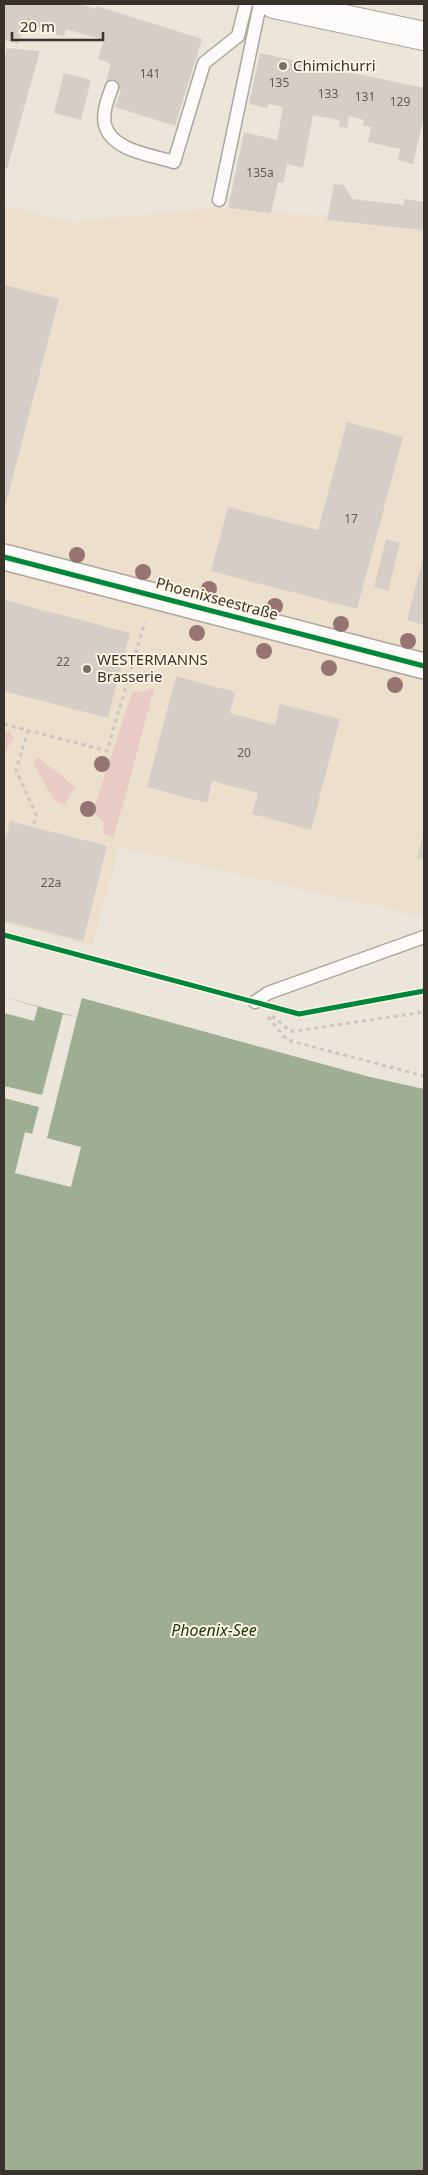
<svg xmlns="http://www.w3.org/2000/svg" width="428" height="2175" viewBox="0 0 428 2175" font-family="'Noto Sans',sans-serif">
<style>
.built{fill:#ece0cc}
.green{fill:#e8cbc5}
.water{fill:#9dae93}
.pier{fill:#ebe5da}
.building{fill:#d5cec6}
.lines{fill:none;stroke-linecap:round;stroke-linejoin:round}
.lane-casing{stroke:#aba69e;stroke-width:15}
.street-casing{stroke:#aba69e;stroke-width:28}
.secondary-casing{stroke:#aba69e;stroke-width:30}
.path{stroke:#c9c6c3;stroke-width:3;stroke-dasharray:4 4;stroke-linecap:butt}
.lane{stroke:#fcfbf9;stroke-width:12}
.street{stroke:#fcfbf9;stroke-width:25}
.secondary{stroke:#fcfbf9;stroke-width:28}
.cycleway-casing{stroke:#fff4e4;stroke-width:8}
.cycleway{stroke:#00873e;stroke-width:5}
.tree{fill:#967471}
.poi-dot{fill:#767168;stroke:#fff4e4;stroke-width:2}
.labels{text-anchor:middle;stroke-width:4;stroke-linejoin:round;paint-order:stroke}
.number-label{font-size:12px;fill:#605a53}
.poi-label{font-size:15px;fill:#37322a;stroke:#fff4e4;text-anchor:start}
.street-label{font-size:15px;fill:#37322a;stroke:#fff4e4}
.water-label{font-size:16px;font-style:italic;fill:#153a09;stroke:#fff4e4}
</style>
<rect width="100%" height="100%" fill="#ebe5da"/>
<polygon class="built" points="4,205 68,222 218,208 424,223 424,917 120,847 92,946 4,923"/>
<g class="green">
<polygon points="149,688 154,689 114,837 103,834 104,823 93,811 132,693 148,690"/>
<polygon points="4,732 10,732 14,739 4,753"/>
<polygon points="38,757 75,787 65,804 54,801 34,763"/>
</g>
<polygon class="water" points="4,997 77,1017 82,998 370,1077 424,1089 424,2171 4,2171"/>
<g class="pier">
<polygon points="4,997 38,1007 34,1021 4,1013"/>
<polygon points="63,1014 77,1017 47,1138 81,1147 71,1187 15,1173 25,1132 32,1134 39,1107 4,1098 4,1086 42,1095"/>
</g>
<g class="building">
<polygon points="4,4 80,4 96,9 97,6 202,39 175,126 115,107 121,90 105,84 111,64 98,59 104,40 66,29 64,37 25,24 18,44 4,40"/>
<polygon points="7,48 40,51 7,169 4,168 4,61"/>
<polygon points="260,53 424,88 424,115 413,164 398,160 400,149 368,142 371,127 363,126 364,120 349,116 347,128 339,126 340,120 313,115 303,168 287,164 283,183 278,182 271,213 228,208 244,132 277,140 283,107 269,104 267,108 249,104"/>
<polygon points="64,73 91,80 81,120 54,113"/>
<polygon points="334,184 344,185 352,199 404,205 404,199 424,202 423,230 327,220"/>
<polygon points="4,285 59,299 4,511"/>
<polygon points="347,422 403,437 357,609 211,571 228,507 318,530"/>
<polygon points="386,539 400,543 388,591 374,587"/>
<polygon points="424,554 424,625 407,620"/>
<polygon points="4,600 130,633 108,718 4,691"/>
<polygon points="176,676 235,692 230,713 275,725 280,704 340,719 311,830 252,814 258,793 212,781 207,803 147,787"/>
<polygon points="10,821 107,846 83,941 4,921 4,844"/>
<polygon points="424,832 424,860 417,858"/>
</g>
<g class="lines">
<g class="lane-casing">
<g id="lane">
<path d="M112,87C108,98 102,113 105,125C112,151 152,155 174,162L204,63L238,36L246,4"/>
<polyline points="219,200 260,4"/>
<polyline points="255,1002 268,993 424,937"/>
</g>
</g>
<g class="street-casing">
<polyline id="street" points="4,557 424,666"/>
</g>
<g class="secondary-casing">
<polyline id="secondary" points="274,4 424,36"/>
</g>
<g class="path">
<polyline points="4,724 107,751 145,622"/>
<polyline points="28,730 16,770 36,815 33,827"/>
<polyline points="4,935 235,996"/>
<polyline points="287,1011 293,1012"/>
<polyline points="272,1016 290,1031 295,1031 424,1012"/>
<polyline points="268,1017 287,1040 424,1076"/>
</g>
<use href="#lane" class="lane"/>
<use href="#street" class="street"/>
<use href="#secondary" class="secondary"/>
<g class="cycleway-casing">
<g id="cycleway">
<polyline points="4,557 424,666"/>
<polyline points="4,935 299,1014 424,991"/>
</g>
</g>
<use href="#cycleway" class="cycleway"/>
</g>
<g class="tree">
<circle cx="77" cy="555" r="8"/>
<circle cx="143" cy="572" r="8"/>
<circle cx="209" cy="589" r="8"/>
<circle cx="275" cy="606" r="8"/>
<circle cx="341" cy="624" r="8"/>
<circle cx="197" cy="633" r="8"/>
<circle cx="408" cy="641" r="8"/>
<circle cx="264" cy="651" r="8"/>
<circle cx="329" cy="668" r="8"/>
<circle cx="395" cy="685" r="8"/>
<circle cx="102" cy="764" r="8"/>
<circle cx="88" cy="809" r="8"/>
</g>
<g class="poi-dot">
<circle cx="283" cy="66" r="5"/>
<circle cx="87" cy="669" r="5"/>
</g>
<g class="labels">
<g class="number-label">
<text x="150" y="78">141</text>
<text x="279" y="87">135</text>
<text x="328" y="98">133</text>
<text x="365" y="101">131</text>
<text x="400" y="106">129</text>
<text x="260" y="177">135a</text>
<text x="351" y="523">17</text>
<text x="63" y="666">22</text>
<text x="244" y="757">20</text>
<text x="51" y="887">22a</text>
</g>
<g class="poi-label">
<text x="293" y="71">Chimichurri</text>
<text x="97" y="665">WESTERMANNS<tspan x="97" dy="17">Brasserie</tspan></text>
</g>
<g class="street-label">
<text transform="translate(217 599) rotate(15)" y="5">Phoenixseestraße</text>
</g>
<g class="water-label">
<text x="214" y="1636">Phoenix-See</text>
</g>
</g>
<rect width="428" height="2175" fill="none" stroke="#37322a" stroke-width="10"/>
<path d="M12 32v8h91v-8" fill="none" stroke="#37322a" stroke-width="2.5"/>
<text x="20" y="32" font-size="15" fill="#37322a" stroke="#fff4e4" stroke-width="4" paint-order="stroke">20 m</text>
</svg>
